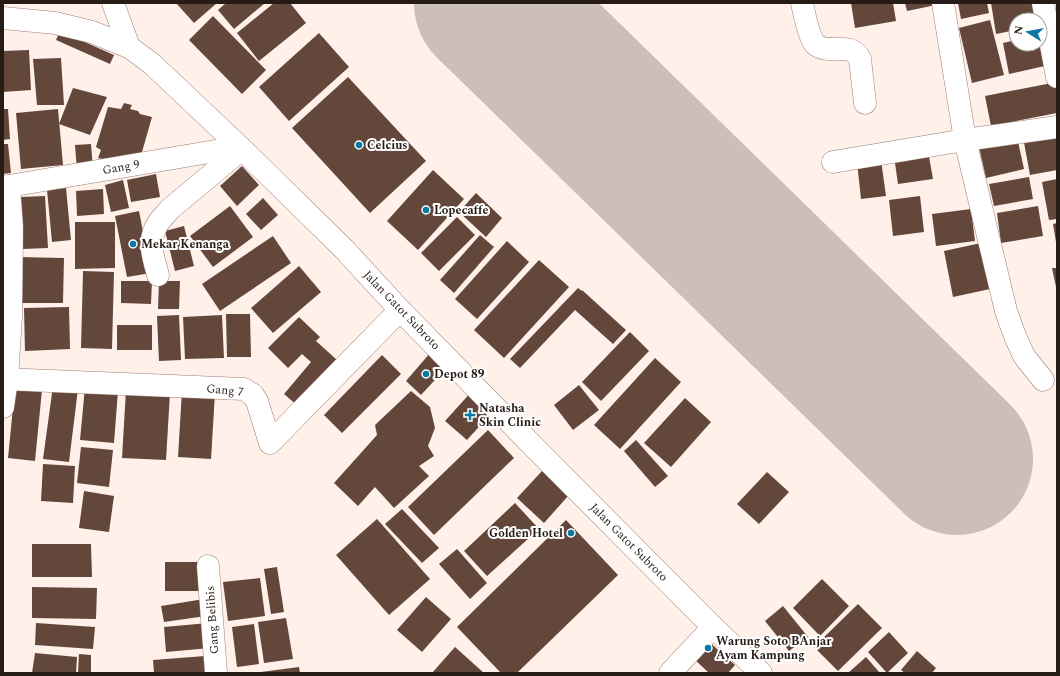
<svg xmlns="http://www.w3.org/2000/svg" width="1060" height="676" viewBox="0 0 1060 676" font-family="Spectral,serif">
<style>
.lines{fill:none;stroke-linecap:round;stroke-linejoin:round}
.runway{stroke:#ccbeb8;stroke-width:152}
.building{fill:#64473b}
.minor-casing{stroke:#9e7e71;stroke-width:23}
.minor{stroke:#fff;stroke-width:22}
.poi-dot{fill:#0978a2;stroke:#fff;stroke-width:1.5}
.labels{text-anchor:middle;stroke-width:4;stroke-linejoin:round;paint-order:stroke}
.poi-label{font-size:12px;font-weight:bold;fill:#271b16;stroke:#fff;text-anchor:start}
.street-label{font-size:12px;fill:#271b16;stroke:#fff}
</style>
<rect width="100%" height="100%" fill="#fff0ea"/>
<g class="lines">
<polyline class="runway" points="490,3 957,459"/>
</g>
<g class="building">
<polygon points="176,3 217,3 194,23"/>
<polygon points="226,3 265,3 234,29 218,10"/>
<polygon points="274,3 290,3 306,23 259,61 237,33"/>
<polygon points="851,3 893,3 896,21 855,28"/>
<polygon points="905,3 936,3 936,5 907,11"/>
<polygon points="958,3 987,3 989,13 961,19"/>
<polygon points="991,3 1038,3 1041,20 1016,20 1016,30 996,34"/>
<polygon points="213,16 266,70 242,94 189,40"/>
<polygon points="990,20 1004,75 972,83 959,28"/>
<polygon points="60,31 114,55 110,64 56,40"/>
<polygon points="319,33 349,67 289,121 259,87"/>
<polygon points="1016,40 1016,44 1040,44 1049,65 1009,74 1003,43"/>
<polygon points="29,50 31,90 3,92 3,51"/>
<polygon points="61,58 64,105 37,105 33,59"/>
<polygon points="348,77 426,161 370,213 292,128"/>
<polygon points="1057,82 1057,113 991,126 985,96"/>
<polygon points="73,88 107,97 90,135 59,124"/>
<polygon points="124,103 132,105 130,109 138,111 140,114 152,117 140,159 124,164 98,158 101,150 96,147 108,107 121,109"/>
<polygon points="3,109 8,109 10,139 3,140"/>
<polygon points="58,109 63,165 21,169 16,113"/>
<polygon points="1057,131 1057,170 1030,175 1023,137"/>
<polygon points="1017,137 1024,169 986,178 979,147"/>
<polygon points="3,144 8,144 11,173 3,174"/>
<polygon points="91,144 93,169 77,171 75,145"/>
<polygon points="928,151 933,179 898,184 894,156"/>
<polygon points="881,160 886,196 861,199 857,162"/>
<polygon points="242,166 259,185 237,206 220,186"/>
<polygon points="433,170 464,199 418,250 387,221"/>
<polygon points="156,174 160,197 131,202 127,180"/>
<polygon points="1029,177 1033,199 994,206 989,184"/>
<polygon points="1057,179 1057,219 1049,220 1042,182"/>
<polygon points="123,180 129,208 111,212 105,185"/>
<polygon points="66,188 71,240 52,242 47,190"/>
<polygon points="103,189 104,214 77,216 76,191"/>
<polygon points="476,193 502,218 486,237 459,212"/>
<polygon points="45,196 48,248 23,249 20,197"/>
<polygon points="920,196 924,232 893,236 889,200"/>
<polygon points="263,198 278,215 261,230 246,214"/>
<polygon points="230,206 253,237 213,267 190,236"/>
<polygon points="1038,206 1043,236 1001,243 997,213"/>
<polygon points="971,209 975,241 936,246 932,214"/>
<polygon points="139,211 151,273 127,277 115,216"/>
<polygon points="457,217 475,235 439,271 421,253"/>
<polygon points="75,222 115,222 115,268 75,269"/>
<polygon points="1057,223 1057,241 1056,242 1053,224"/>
<polygon points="184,226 194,266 175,271 165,231"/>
<polygon points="480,235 494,247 454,293 440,280"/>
<polygon points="273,236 291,263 220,311 202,284"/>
<polygon points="507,241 529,262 477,319 455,299"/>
<polygon points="981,243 990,289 953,297 944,251"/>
<polygon points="18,257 64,258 63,303 17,303"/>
<polygon points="539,260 569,287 504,358 474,330"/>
<polygon points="299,266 321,292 273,333 251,308"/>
<polygon points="1052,268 1057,268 1057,287 1056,287"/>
<polygon points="83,271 114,272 112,349 81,348"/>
<polygon points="121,281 152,281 151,304 121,303"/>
<polygon points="159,281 180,281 179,309 158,309"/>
<polygon points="578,288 582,291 582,290 626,330 613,344 575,310 520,368 510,359"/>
<polygon points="69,307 70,349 25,351 24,308"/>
<polygon points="226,314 250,314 251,357 227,357"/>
<polygon points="179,315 181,360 159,361 157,316"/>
<polygon points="222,315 224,358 185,359 183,317"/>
<polygon points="299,317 320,337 316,341 337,360 298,406 284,394 311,362 302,354 288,368 268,348"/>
<rect x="117" y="325" width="35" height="25"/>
<polygon points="630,332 649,351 601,401 582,382"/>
<polygon points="430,353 446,368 421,395 406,381"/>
<polygon points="382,355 401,374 342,433 324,415"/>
<polygon points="655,358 681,382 620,449 594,425"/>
<polygon points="579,385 599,410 573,430 554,405"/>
<polygon points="53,386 78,389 69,462 43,459"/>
<polygon points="15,387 42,390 35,461 8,458"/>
<polygon points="85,387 118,391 114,443 80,440"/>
<polygon points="126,390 170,393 166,460 122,458"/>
<polygon points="473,390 495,409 467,440 445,421"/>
<polygon points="182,391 215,393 211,459 178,457"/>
<polygon points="411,391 430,407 435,428 428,446 434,456 419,466 429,476 394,508 375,487 358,506 334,483 377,435 375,425"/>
<polygon points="685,398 711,422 671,467 644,443"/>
<polygon points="488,430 514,458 434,535 408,507"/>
<polygon points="636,440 668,476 655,487 624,451"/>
<polygon points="81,447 113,450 109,487 77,483"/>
<polygon points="43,464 75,466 73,503 41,501"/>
<polygon points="542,471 569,495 544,523 517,498"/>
<polygon points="767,472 789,492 759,524 737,504"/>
<polygon points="84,491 114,496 109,532 79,528"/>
<polygon points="515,503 539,529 487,576 464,551"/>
<polygon points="402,509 439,548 422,563 385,524"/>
<polygon points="377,519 430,579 389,615 336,555"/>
<polygon points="566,520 618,575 517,673 501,673 457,627"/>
<polygon points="32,544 91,544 92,577 32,577"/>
<polygon points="457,549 487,583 470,599 439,564"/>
<polygon points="165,562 205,562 206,591 165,591"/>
<polygon points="277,567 284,612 271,614 264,569"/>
<polygon points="260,578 265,616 228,621 223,582"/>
<polygon points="822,579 849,606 820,636 793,608"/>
<polygon points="32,587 97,588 96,619 32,618"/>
<polygon points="426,597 451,619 422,652 397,630"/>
<polygon points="204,599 206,616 164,622 161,606"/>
<polygon points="858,604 882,628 838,671 814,647"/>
<polygon points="783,606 808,637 789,651 765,621"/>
<polygon points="286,618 293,659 264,663 258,622"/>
<polygon points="36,623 95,627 93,649 35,645"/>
<polygon points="208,623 210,648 166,652 164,627"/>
<polygon points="254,624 259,664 237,667 232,627"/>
<polygon points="889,632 908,653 887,673 868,652"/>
<polygon points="707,640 735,665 728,673 709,673 692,657"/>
<polygon points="455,647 484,673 432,673"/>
<polygon points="917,651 936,668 932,673 905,673 901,670"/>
<polygon points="35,653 77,657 76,673 32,673"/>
<polygon points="79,654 91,655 91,673 78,673"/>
<polygon points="205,656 207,673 154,673 153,660"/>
<polygon points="866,657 880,673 848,673"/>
<polygon points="299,667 300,673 261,673 261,672"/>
</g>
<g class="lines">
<g class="minor-casing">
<g id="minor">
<polyline points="113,3 129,47"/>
<path d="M802,3C804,13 809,37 815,44C828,56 851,40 860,59L865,103"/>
<polyline points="943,3 965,140 1006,311 1015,336 1024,356 1043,380"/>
<polyline points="1043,3 1057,77"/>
<polyline points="3,18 55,23 92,32 129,47 152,64 242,149 344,249 400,310 533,446 713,627 761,673"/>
<polyline points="833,162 965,140 1057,127"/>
<polyline points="3,187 239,147"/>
<path d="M158,275C154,260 148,244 155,229C158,221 165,215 170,209L242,149"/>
<polyline points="3,379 244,389 253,395 257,401 270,443 400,310"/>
<polyline points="3,407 7,379 11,317 12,227 9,186"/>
<polyline points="208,566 216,673"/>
<polyline points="670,673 713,627"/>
</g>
</g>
<use href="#minor" class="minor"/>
</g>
<g class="poi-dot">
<circle cx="359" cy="145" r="4"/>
<circle cx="426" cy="210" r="4"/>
<circle cx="133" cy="244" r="4"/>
<circle cx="426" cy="374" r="4"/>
<path d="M468 409h4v4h4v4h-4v4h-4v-4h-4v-4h4z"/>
<circle cx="571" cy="533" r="4"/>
<circle cx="708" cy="648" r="4"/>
</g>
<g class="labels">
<g class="poi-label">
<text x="367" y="149">Celcius</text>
<text x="434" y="214">Lopecaffe</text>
<text x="141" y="248">Mekar Kenanga</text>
<text x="434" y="378">Depot 89</text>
<text x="479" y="412">Natasha<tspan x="479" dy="14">Skin Clinic</tspan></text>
<text x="563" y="537" text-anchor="end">Golden Hotel</text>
<text x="716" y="645">Warung Soto BAnjar<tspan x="716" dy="14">Ayam Kampung</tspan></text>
</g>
<g class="street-label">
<text transform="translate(121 167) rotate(-10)" y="4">Gang 9</text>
<text transform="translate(402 310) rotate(46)" y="4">Jalan Gatot Subroto</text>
<text transform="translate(225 390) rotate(6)" y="4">Gang 7</text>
<text transform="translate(629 542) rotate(45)" y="4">Jalan Gatot Subroto</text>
<text transform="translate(212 620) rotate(-94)" y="4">Gang Belibis</text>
</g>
</g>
<rect width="1060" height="676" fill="none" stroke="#271b16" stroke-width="8"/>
<g transform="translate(1028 32) rotate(281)"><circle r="19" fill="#ffffff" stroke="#a9a4a2"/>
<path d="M0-3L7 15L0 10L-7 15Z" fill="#0978a2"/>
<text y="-6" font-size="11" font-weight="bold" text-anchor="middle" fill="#271b16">N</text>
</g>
</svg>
